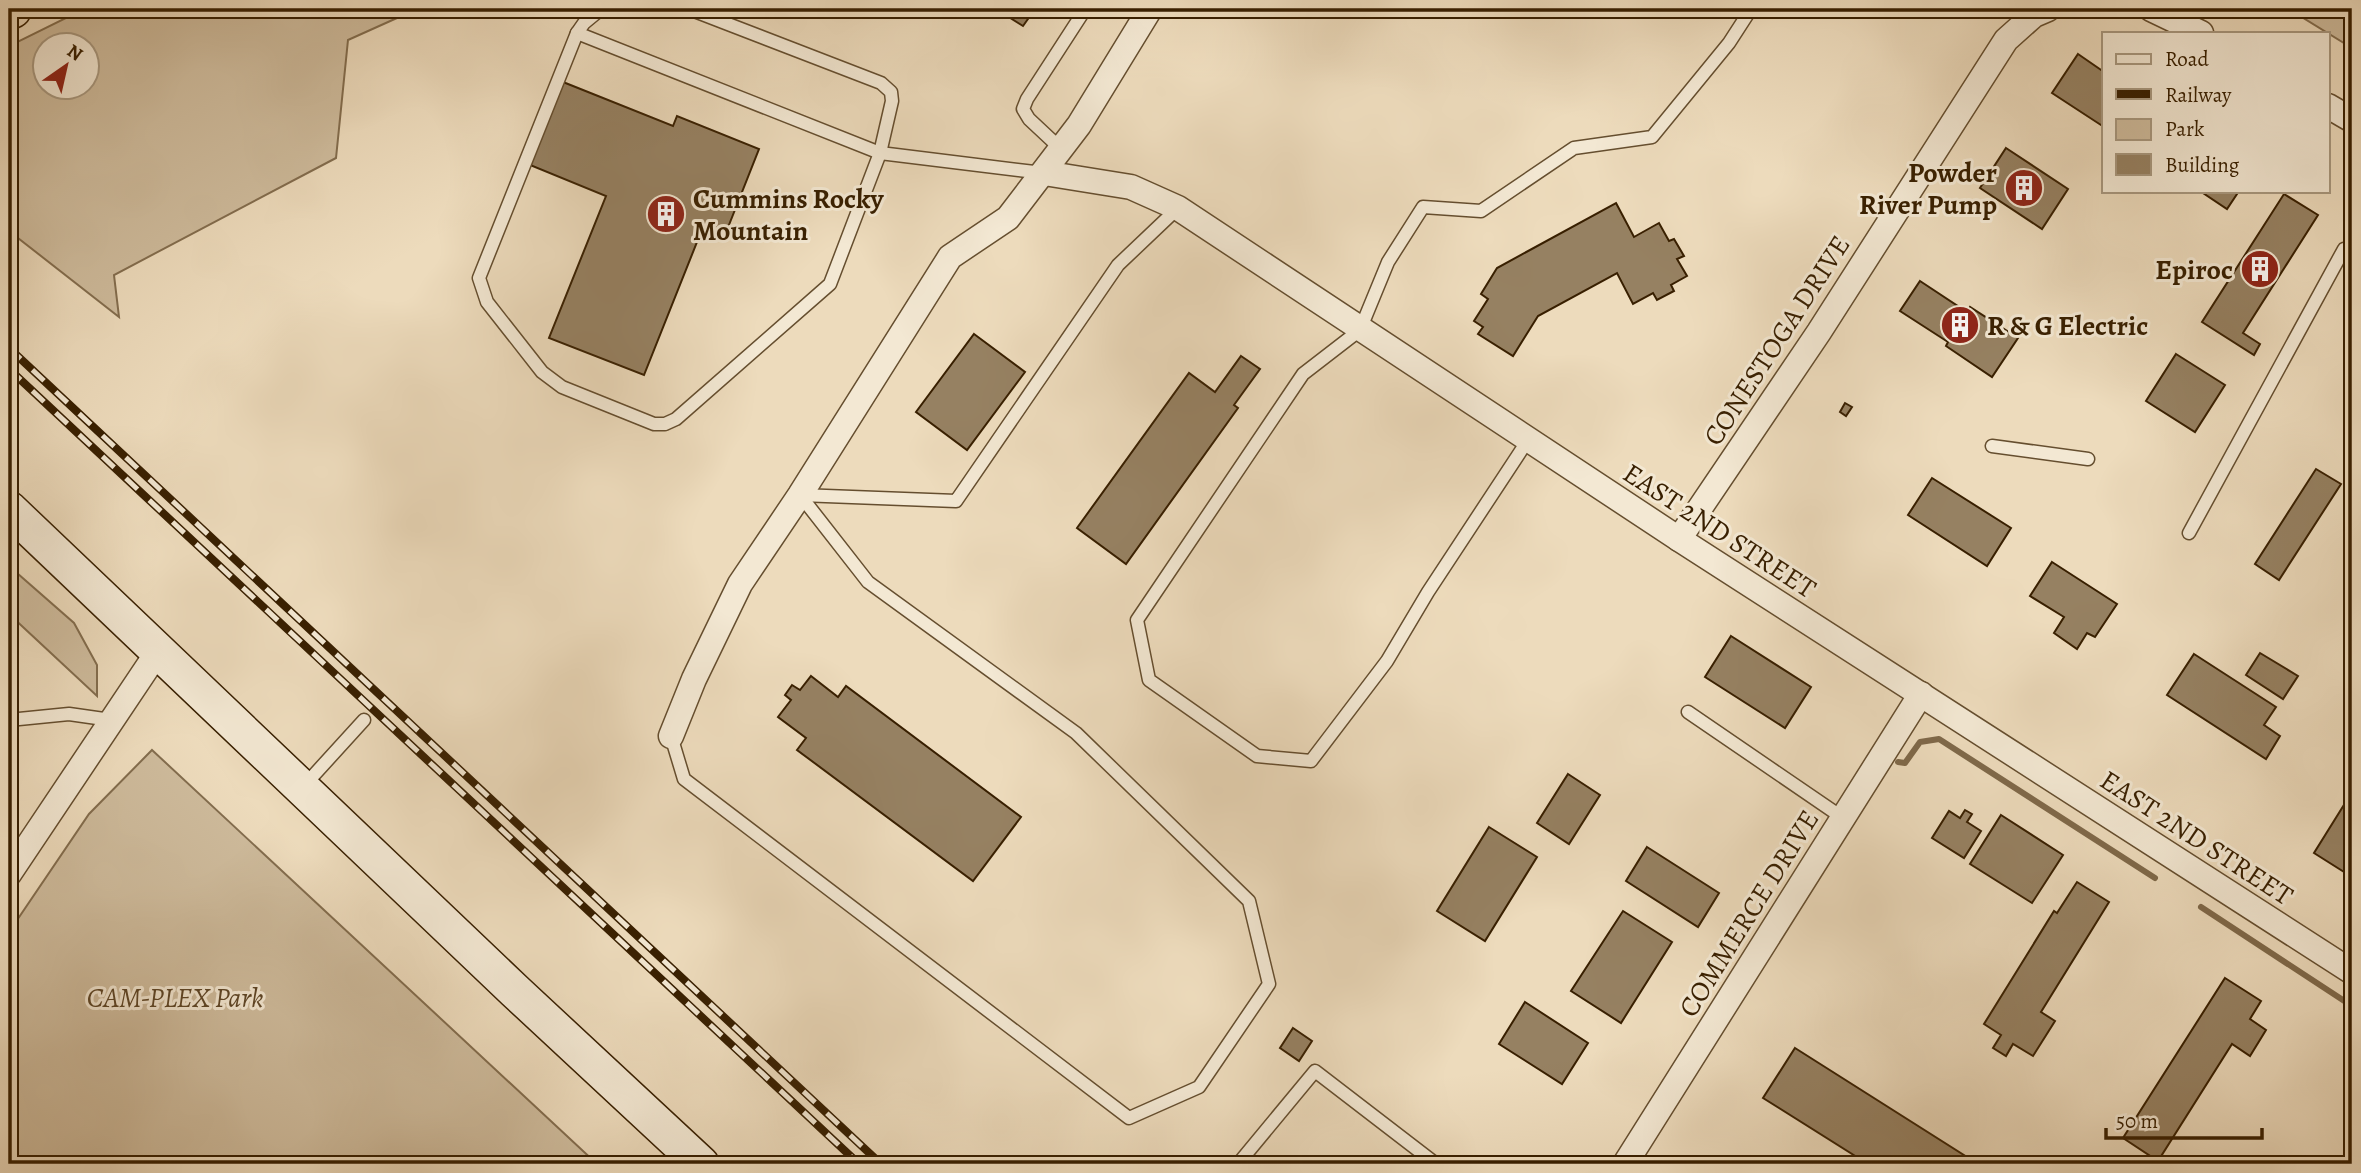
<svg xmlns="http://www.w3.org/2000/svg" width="2361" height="1173" viewBox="0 0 2361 1173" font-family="Alegreya,serif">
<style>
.green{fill:#cebb9c;stroke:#836d4e;stroke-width:2;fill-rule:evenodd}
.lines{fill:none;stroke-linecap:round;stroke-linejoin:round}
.stream{stroke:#7f694a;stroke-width:6}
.building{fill:#968162;stroke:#381f00;stroke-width:2}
.service-casing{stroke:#654e2f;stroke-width:15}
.minor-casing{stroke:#654e2f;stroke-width:27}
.secondary-casing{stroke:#381f00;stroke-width:38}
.motorway-casing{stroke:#381f00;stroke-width:41}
.service{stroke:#f3e8d3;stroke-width:12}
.minor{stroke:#f3e8d3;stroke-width:24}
.secondary{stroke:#f3e8d3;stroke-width:35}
.motorway{stroke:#eddbbc;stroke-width:38}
.rail-casing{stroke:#381f00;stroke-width:8}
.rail{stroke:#f3e8d3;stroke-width:5;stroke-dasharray:16;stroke-linecap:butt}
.labels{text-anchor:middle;stroke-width:6;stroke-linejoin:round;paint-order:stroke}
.poi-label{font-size:28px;font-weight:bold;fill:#381f00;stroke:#f3e8d3;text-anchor:end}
.street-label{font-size:28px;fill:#381f00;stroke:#f3e8d3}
.park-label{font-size:28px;font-style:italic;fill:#5e4627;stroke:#f3e8d3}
</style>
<rect width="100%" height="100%" fill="#eddbbc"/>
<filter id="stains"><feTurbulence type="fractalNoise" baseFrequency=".00286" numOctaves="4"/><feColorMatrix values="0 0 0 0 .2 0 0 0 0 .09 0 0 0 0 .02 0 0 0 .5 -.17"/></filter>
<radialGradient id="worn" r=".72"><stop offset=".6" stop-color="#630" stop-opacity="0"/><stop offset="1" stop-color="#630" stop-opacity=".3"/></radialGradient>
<g class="green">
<path d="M84,9H417L348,40L336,158L114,275L119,317L9,231V46ZM46,46H88V88H46Z"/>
<polygon points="2285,9 2352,9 2352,48 2295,13"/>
<polygon points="9,566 74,623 97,665 97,696 9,614"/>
<polygon points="152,750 597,1164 9,1164 9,932 89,814"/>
</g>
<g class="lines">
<g class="stream">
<polyline points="1898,762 1905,763 1920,742 1939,739 2155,878"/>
<polyline points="2201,907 2352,1006"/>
</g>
</g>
<g class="building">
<polygon points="996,9 1035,9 1023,26"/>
<polygon points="2078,54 2104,72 2104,127 2052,93"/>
<polygon points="563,82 673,126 677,116 759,149 723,240 701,232 644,375 549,338 606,196 530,165"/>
<polygon points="2006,148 2068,189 2042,229 1980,188"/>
<polygon points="2200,191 2239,191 2227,209"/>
<polygon points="2284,194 2318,215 2243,333 2260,344 2254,355 2202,322"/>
<polygon points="1616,203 1634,237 1659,223 1669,241 1674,239 1684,256 1677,259 1687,276 1671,285 1674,291 1657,300 1653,293 1633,304 1617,273 1538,316 1513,356 1478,334 1483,327 1474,321 1488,299 1481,294 1497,268"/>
<polygon points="1920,281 1967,312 1970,307 2018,338 1992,377 1946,346 1948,342 1900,311"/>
<polygon points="974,334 1025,372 967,450 916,412"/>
<polygon points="2176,354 2225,385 2195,432 2146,401"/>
<polygon points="1241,356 1260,369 1234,405 1238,408 1126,564 1077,528 1189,373 1215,392"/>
<polygon points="1845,403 1852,407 1846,416 1840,412"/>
<polygon points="2316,469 2341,484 2279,580 2255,564"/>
<polygon points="1932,478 2011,528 1987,566 1908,515"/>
<polygon points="2052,562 2117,604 2095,637 2087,633 2077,649 2054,633 2064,617 2030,596"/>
<polygon points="1731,636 1811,687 1785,728 1705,677"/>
<polygon points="2260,653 2298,676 2283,699 2246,675"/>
<polygon points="2194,654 2276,707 2264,725 2280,736 2266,759 2167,695"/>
<polygon points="811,676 838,697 846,686 1021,817 973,881 797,750 806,738 778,717 791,700 785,695 792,685 800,690"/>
<polygon points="1568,774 1600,795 1569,844 1537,823"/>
<polygon points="2352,792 2352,877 2314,853"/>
<polygon points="1965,810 1972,814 1967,822 1981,831 1964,858 1932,838 1949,811 1960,818"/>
<polygon points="2001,815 2063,855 2032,903 1970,864"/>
<polygon points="1489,827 1537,857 1485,941 1437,911"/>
<polygon points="1647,847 1719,893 1698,927 1626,881"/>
<polygon points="2077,882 2109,902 2041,1012 2055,1021 2033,1056 2013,1044 2006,1056 1993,1048 2001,1035 1984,1024 2054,911 2057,913"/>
<polygon points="1623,911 1672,942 1621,1023 1571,991"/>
<polygon points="2225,978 2261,1001 2250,1019 2266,1030 2250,1056 2232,1044 2158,1161 2123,1138"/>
<polygon points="1525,1002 1588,1043 1562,1084 1499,1044"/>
<polygon points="1293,1028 1312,1041 1299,1061 1280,1048"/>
<polygon points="1795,1048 1978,1164 1868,1164 1763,1098"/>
</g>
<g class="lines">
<g class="service-casing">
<g id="service">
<polyline points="601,9 584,23 577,33 479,278 487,302 542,372 562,387 654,424 665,424 676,419 830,284 880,153 892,101 891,92 881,83 689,9"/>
<polyline points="577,33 880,153 1043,173"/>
<polyline points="1060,148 1029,119 1023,109 1027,99 1084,11"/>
<polyline points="1528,440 1428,592 1387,661 1311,761 1257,756 1149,680 1137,620 1303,374 1360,330 1388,262 1423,207 1481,211 1574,148 1652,137 1729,43 1751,9"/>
<polyline points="1992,446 2088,459"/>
<polyline points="800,495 956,501 1118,265 1178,208"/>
<polyline points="2189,533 2344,249"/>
<polyline points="1688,712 1843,818"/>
<polyline points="9,720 69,714 111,720"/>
<polyline points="671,736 684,779 1129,1118 1199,1087 1269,984 1249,901 1076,733 868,582 800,495"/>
<polyline points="303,787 364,720"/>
<polyline points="1238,1164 1315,1071 1436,1164"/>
</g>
</g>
<g class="minor-casing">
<g id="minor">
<polyline points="2151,9 2201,33"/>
<polyline points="2328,106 2352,120"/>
<polyline points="1044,173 1131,187 1178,208 1679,539 2352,972"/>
<polyline points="1679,539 1819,332 2006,40 2034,15 2048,9"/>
<polyline points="671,736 694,679 740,584 800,495 950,257 1008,218 1079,125 1150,9"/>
<polyline points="9,874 159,650"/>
<polyline points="1625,1164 1921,694"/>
</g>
</g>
<g class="secondary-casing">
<polyline id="secondary" points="9,509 515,991 701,1164"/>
</g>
<g class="motorway-casing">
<polyline id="motorway" points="9,10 12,9"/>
</g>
<use href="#service" class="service"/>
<use href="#minor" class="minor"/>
<use href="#secondary" class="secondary"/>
<use href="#motorway" class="motorway"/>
<g class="rail-casing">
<g id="rail">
<polyline points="9,348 881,1164"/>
<polyline points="9,369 859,1164"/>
</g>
</g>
<use href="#rail" class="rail"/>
</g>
<defs>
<g id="building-disc" transform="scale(2.0125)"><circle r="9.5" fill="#8f2418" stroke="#f3e8d3"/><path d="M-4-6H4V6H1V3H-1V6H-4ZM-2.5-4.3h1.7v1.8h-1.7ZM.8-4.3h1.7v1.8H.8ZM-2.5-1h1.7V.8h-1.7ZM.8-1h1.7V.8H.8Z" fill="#fff"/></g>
</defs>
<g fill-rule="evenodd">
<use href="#building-disc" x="2024" y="188"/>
<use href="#building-disc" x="666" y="214"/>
<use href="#building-disc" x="2260" y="269"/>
<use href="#building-disc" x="1960" y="325"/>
</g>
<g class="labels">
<g class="poi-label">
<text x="1997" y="182">Powder<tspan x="1997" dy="32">River Pump</tspan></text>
<text x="693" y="208" text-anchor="start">Cummins Rocky<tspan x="693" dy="32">Mountain</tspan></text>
<text x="2233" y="279">Epiroc</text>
<text x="1987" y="335" text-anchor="start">R &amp; G Electric</text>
</g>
<g class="street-label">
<text transform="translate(1776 340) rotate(-57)" y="10">CONESTOGA DRIVE</text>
<text transform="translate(1720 530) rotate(33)" y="10">EAST 2ND STREET</text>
<text transform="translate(2197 837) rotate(33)" y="10">EAST 2ND STREET</text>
<text transform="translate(1748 913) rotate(-58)" y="10">COMMERCE DRIVE</text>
</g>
<g class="park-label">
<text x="175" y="1007">CAM-PLEX Park</text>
</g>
</g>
<rect width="2361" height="1173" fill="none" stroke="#eddbbc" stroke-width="35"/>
<rect x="10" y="10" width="2340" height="1152" fill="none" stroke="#381f00" stroke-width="3.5"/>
<rect x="18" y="18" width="2326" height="1138" fill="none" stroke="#381f00" stroke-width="2"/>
<rect x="2102" y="32" width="228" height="161" fill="#f3e8d3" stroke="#a8987f" stroke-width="2"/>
<rect x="2116" y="54" width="35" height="10" fill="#f3e8d3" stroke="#a8987f" stroke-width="2"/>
<text x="2165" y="66" font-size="21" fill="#381f00">Road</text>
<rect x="2116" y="89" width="35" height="10" fill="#381f00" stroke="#a8987f" stroke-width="2"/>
<text x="2165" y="102" font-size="21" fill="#381f00">Railway</text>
<rect x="2116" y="119" width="35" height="21" fill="#cebb9c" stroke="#a8987f" stroke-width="2"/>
<text x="2165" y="136" font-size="21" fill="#381f00">Park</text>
<rect x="2116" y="154" width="35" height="21" fill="#968162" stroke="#a8987f" stroke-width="2"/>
<text x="2165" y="172" font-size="21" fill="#381f00">Building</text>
<g transform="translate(66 66) rotate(34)"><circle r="33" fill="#f3e8d3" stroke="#a8987f" stroke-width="2"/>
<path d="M0-5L12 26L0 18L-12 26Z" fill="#8f2418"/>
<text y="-10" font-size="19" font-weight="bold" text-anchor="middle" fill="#381f00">N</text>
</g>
<path d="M2106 1128v10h156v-10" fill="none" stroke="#381f00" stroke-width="3.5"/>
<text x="2116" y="1128" font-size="21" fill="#381f00" stroke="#f3e8d3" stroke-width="5" paint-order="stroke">50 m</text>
<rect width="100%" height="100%" filter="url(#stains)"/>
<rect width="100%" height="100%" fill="url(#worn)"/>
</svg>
